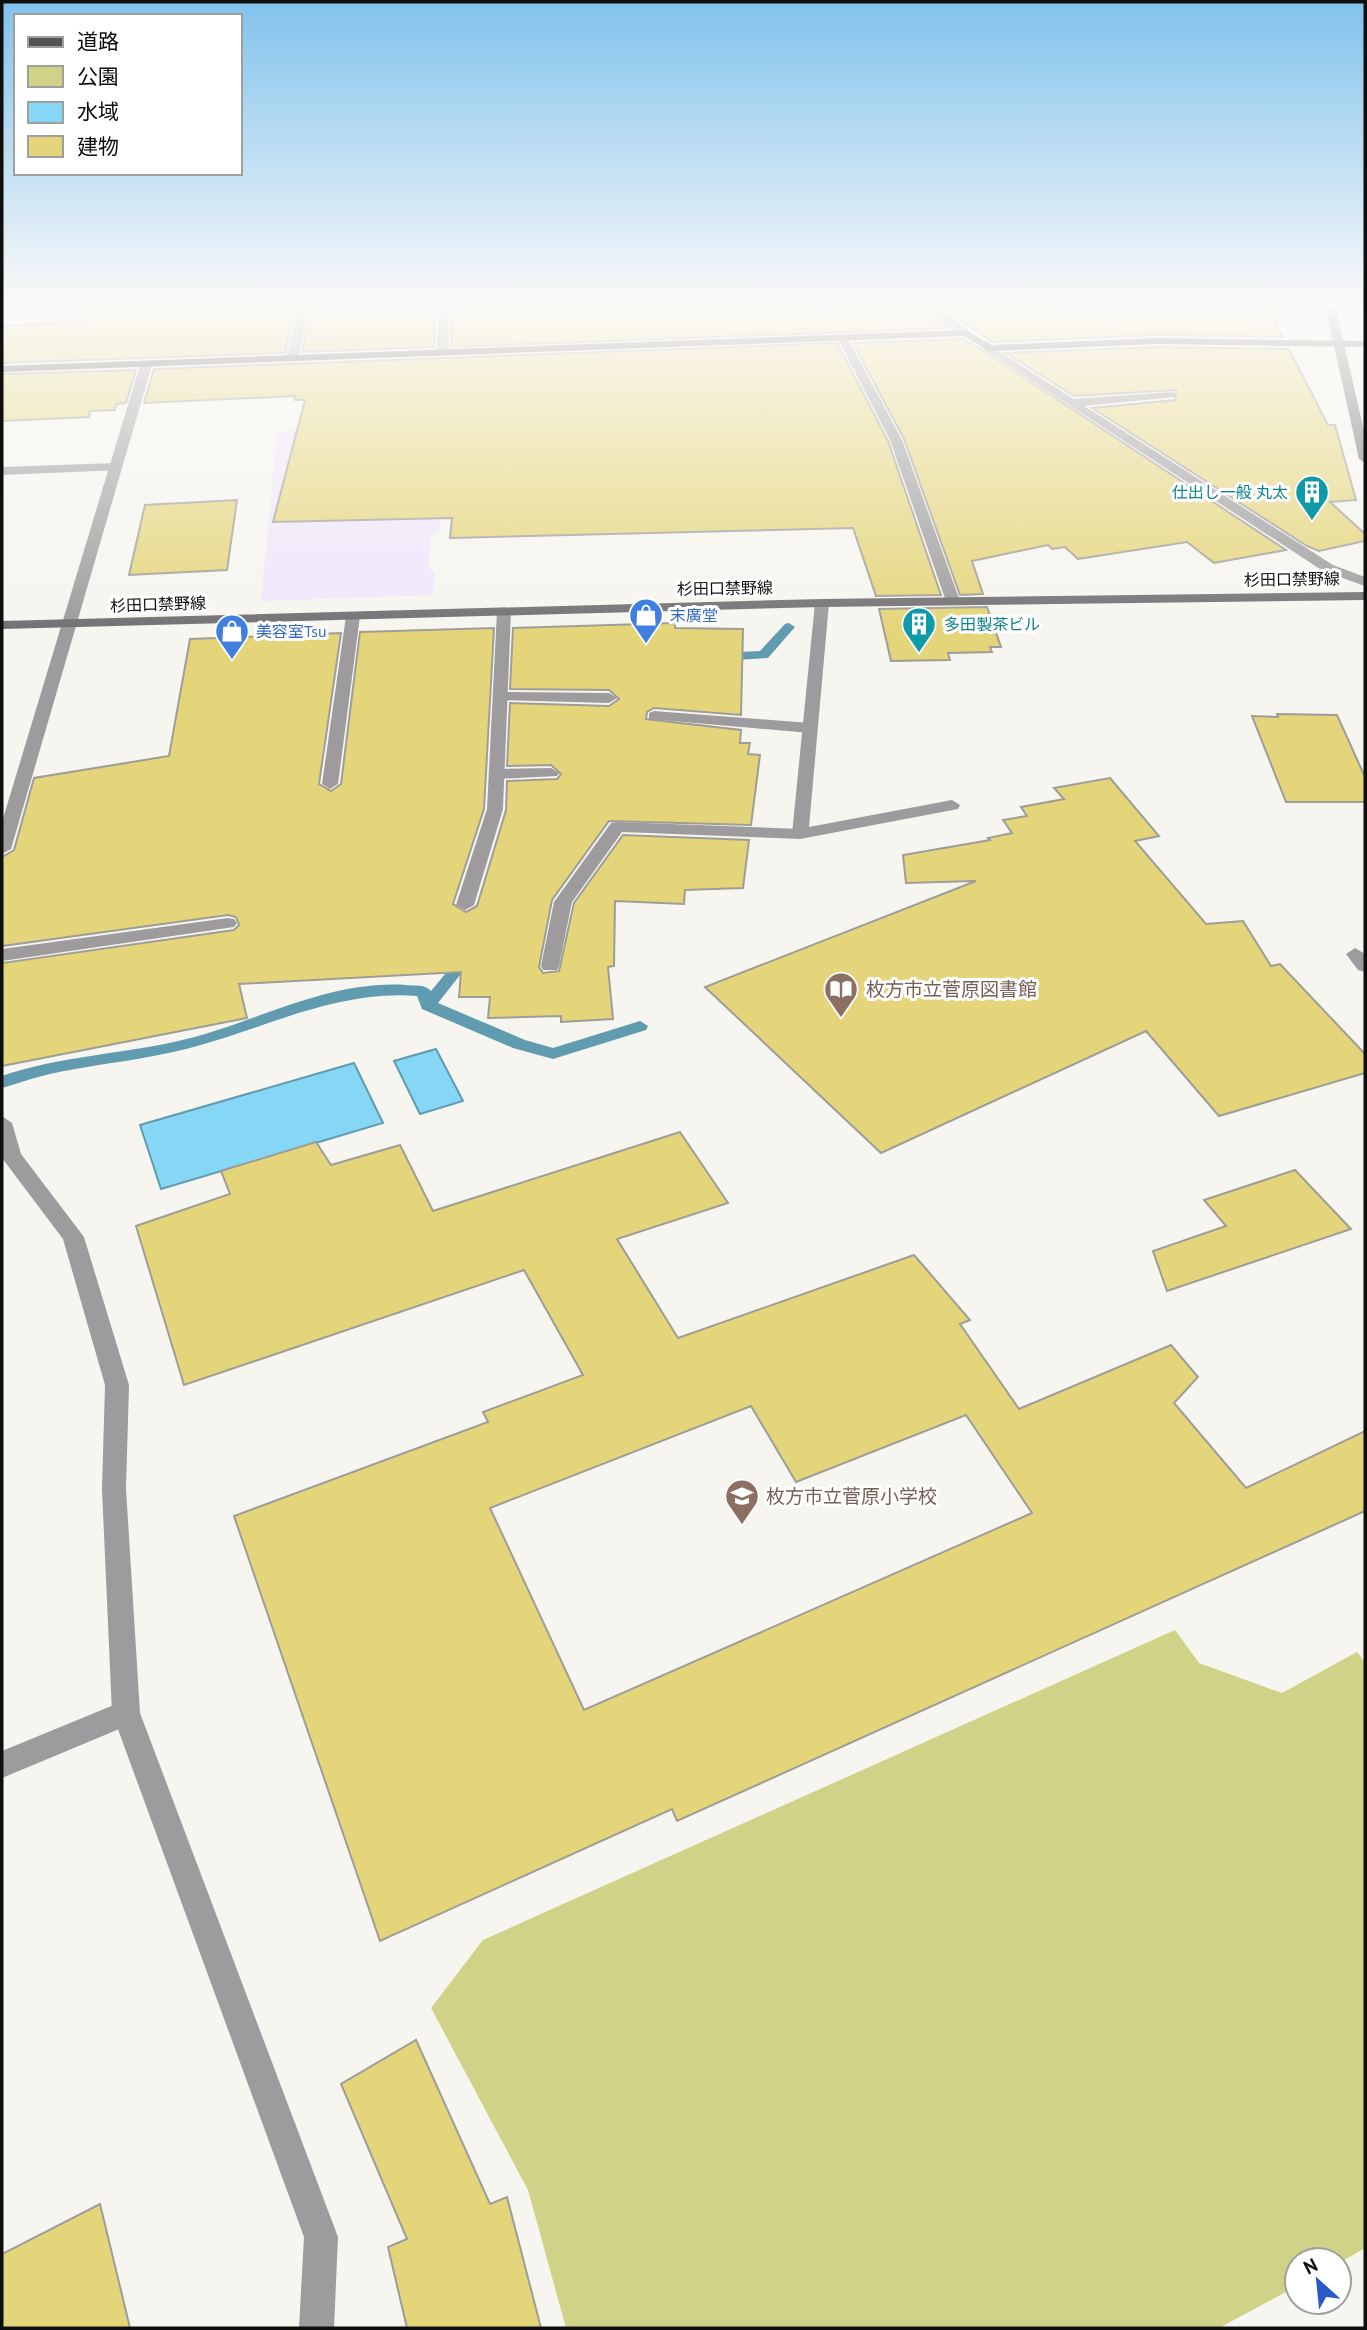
<svg xmlns="http://www.w3.org/2000/svg" width="1367" height="2330" viewBox="0 0 1367 2330" font-family="'PT Sans','Noto Sans JP',sans-serif">
<style>
.commercial{fill:#f0e6fc}
.green{fill:#d0d287}
.water{fill:#85d7f5;stroke:#619baf;stroke-width:2}
.lines{fill:none;stroke-linecap:round;stroke-linejoin:round}
.stream{fill:#619baf;fill-rule:evenodd}
.building{fill:#e5d57a;stroke:#9e9d98;stroke-width:2;fill-rule:evenodd}
.lane{fill:#9d9b9d;fill-rule:evenodd}
.street{fill:#9d9b9d;fill-rule:evenodd}
.secondary{fill:#737173;fill-rule:evenodd}
.primary{fill:#565356;fill-rule:evenodd}
.labels{text-anchor:middle;stroke-width:6;stroke-linejoin:round;paint-order:stroke}
.far-culture-label{font-size:16px;fill:#0d838f;stroke:#fff;text-anchor:end}
.far-street-label{font-size:16px;fill:#0e0e0c;stroke:#fff}
.far-shop-label{font-size:16px;fill:#366cbe;stroke:#fff;text-anchor:start}
.education-label{font-size:19px;fill:#785e54;stroke:#fff;text-anchor:start}
</style>
<rect width="100%" height="100%" fill="#f6f5ef"/>
<polygon class="commercial" points="449,420 440,470 440,530 431,536 429,567 435,575 433,595 261,601 277,432"/>
<polygon class="green" points="1175,1630 1199,1663 1282,1693 1357,1652 1365,1662 1365,2248 1339,2263 1339,2260 1297,2260 1297,2286 1219,2328 566,2328 528,2190 431,2008 483,1940"/>
<g class="water">
<polygon points="436,1049 463,1101 420,1114 394,1061"/>
<polygon points="354,1063 383,1123 161,1189 140,1125"/>
</g>
<g class="lines">
<g class="stream">
<polygon points="789,623 795,627 768,658 719,661 713,657 719,653 760,651 785,624"/>
<path d="M467,947L475,952L467,966L438,1003L525,1040L553,1048L640,1021L648,1026L646,1030L553,1059L513,1048L422,1009L417,996C336,990 266,1028 190,1048C148,1059 106,1063 64,1071C42,1075 22,1082 2,1088V1076C58,1057 117,1054 174,1042C252,1025 325,980 406,985C415,986 425,984 431,991L455,962L462,949Z"/>
</g>
</g>
<g class="building">
<polygon points="95,305 296,305 285,353 2,363 2,326 88,321"/>
<polygon points="312,305 330,305 331,314 342,316 435,312 434,347 302,352"/>
<polygon points="568,305 817,305 819,310 851,305 920,305 949,328 452,347 451,312 455,312 455,308"/>
<polygon points="940,305 1065,305 1066,315 1186,310 1270,311 1283,337 1157,335 992,342"/>
<polygon points="963,339 981,349 1286,550 1214,563 1187,542 1078,559 1065,547 1052,549 1048,545 972,561 983,594 960,595 904,439 853,343"/>
<polygon points="837,343 888,441 941,595 876,596 853,528 450,538 452,518 273,522 305,400 295,400 295,396 144,403 154,369"/>
<polygon points="1157,347 1289,349 1328,425 1335,425 1356,500 1330,502 1365,534 1365,541 1319,551 1307,546 1092,408 1175,400 1176,390 1074,396 1006,353"/>
<polygon points="136,370 126,403 116,404 115,410 90,411 89,417 2,421 2,374"/>
<polygon points="237,500 227,570 129,575 145,505"/>
<polygon points="987,607 1001,647 990,647 992,652 948,653 950,660 891,661 879,609"/>
<polygon points="675,623 675,628 743,629 741,715 654,708 647,712 646,719 741,730 740,743 750,743 748,754 760,755 751,825 609,821 552,900 539,967 543,973 559,971 574,903 623,835 749,840 743,888 685,890 684,904 615,901 614,966 608,967 613,1019 561,1022 561,1016 488,1018 490,997 459,997 461,972 239,984 247,1018 2,1066 2,963 234,930 239,925 236,917 228,915 2,946 2,857 14,850 34,778 169,756 190,639 341,633 319,784 331,791 341,784 360,632 494,628 484,809 453,904 466,912 477,906 506,810 507,781 557,779 561,774 551,765 507,766 510,703 609,706 619,699 609,690 510,689 513,628"/>
<polygon points="1277,714 1337,715 1365,777 1365,802 1286,802 1252,716 1278,717"/>
<polygon points="1110,778 1159,836 1135,841 1206,924 1243,921 1271,966 1280,964 1365,1054 1365,1073 1219,1116 1146,1031 881,1153 705,987 976,881 906,883 903,855 990,840 988,838 1012,833 1003,820 1027,816 1021,807 1064,799 1054,788"/>
<path d="M680,1132L728,1203L617,1239L678,1338L914,1255L970,1320L960,1324L1019,1409L1171,1345L1198,1377L1174,1403L1246,1488L1365,1431V1511L677,1821L672,1809L380,1941L234,1516L488,1422L483,1412L583,1375L524,1270L184,1385L136,1226L230,1194L221,1171L316,1142L331,1165L400,1145L433,1211ZM751,1406L796,1482L966,1415L1032,1513L584,1710L490,1508Z"/>
<polygon points="1295,1170 1351,1229 1167,1291 1153,1251 1226,1226 1204,1200"/>
<polygon points="416,2040 490,2204 507,2197 541,2328 407,2328 388,2247 407,2239 341,2084"/>
<polygon points="100,2204 130,2328 2,2328 2,2254"/>
</g>
<g class="lines">
<g class="lane">
<polygon points="299,305 309,305 298,359 292,362 286,359"/>
<polygon points="842,334 847,337 902,440 960,601 958,604 946,601 890,440 837,337"/>
<polygon points="1171,392 1175,393 1175,397 1073,407 1067,403 1073,399"/>
<polygon points="116,463 122,467 120,470 2,475 2,467"/>
<polygon points="499,692 609,693 617,698 609,703 494,700 494,694"/>
<polygon points="654,711 810,723 818,728 810,733 649,719 649,713"/>
<polygon points="551,768 559,773 557,776 496,779 488,774 496,769"/>
<polygon points="617,822 800,829 808,834 800,839 622,832 572,902 559,966 557,970 543,970 541,966 554,902 611,823"/>
<polygon points="228,918 234,919 237,923 234,927 2,961 2,949"/>
<polygon points="1355,948 1365,954 1365,972 1358,970 1346,954"/>
<polygon points="126,1700 136,1704 140,1713 136,1722 2,1778 2,1751"/>
</g>
<g class="street">
<polygon points="438,305 448,305 449,353 443,356 437,353"/>
<polygon points="923,305 935,305 971,333 962,335"/>
<polygon points="989,345 1333,565 1365,577 1365,586 1323,571 985,350 983,348"/>
<polygon points="146,362 152,365 11,849 2,854 2,822 140,365"/>
<polygon points="822,599 829,603 809,827 952,800 960,805 958,809 800,839 792,834 815,603"/>
<polygon points="504,607 511,611 503,809 474,905 465,910 456,905 487,809 497,611"/>
<polygon points="353,612 360,616 338,784 330,789 322,784 346,616"/>
<polygon points="2,1116 12,1123 21,1154 84,1237 129,1385 126,1489 140,1713 338,2237 334,2328 299,2328 304,2237 112,1713 102,1489 105,1385 63,1239 2,1158"/>
</g>
<g class="secondary">
<polygon points="1325,305 1335,305 1365,435 1365,463 1359,459"/>
<polygon points="1365,592 1365,600 822,607 2,629 2,621 822,599"/>
</g>
<polygon class="primary" points="966,330 991,345 1157,338 1365,341 1365,347 1157,344 989,351 964,336 2,372 2,366"/>
</g>
<linearGradient id="sky" x2="0" y2="1"><stop stop-color="#80c2ed"/><stop offset="0.48" stop-color="#fbfaf8"/><stop offset="1" stop-color="#fbfaf8" stop-opacity="0"/></linearGradient>
<rect width="1367" height="631" fill="url(#sky)"/>
<defs>
<g id="building-pin" transform="scale(1.75)"><path d="M0 17L-7.5 6A9.5 9.5 0 1 1 7.5 6Z" fill="#0f9aa8" stroke="#fff"/><path d="M-4-6H4V6H1V3H-1V6H-4ZM-2.5-4.3h1.7v1.8h-1.7ZM.8-4.3h1.7v1.8H.8ZM-2.5-1h1.7V.8h-1.7ZM.8-1h1.7V.8H.8Z" fill="#fff"/></g>
<g id="shop-pin" transform="scale(1.75)"><path d="M0 17L-7.5 6A9.5 9.5 0 1 1 7.5 6Z" fill="#3f7fe0" stroke="#fff"/><path d="M-5-2.5h2.3a2.7 3.5 0 0 1 5.4 0H5L5.5 6h-11ZM-1.5-2.5h3a1.5 2.3 0 0 0-3 0Z" fill="#fff"/></g>
<g id="library-pin" transform="scale(1.75)"><path d="M0 17L-7.5 6A9.5 9.5 0 1 1 7.5 6Z" fill="#8d6e63" stroke="#fff"/><path d="M-6-4Q-3-5.5-.7-3.5V5Q-3 3-6 4ZM6-4Q3-5.5 .7-3.5V5Q3 3 6 4Z" fill="#fff"/></g>
<g id="school-pin" transform="scale(1.75)"><path d="M0 17L-7.5 6A9.5 9.5 0 1 1 7.5 6Z" fill="#8d6e63" stroke="#fff"/><path d="M0-5L7-2L0 1L-7-2ZM-4 1L0 2.5L4 1V4Q0 6-4 4Z" fill="#fff"/></g>
</defs>
<g fill-rule="evenodd">
<use href="#building-pin" x="1312" y="492"/>
<use href="#shop-pin" x="646" y="615"/>
<use href="#building-pin" x="919" y="624"/>
<use href="#shop-pin" x="232" y="631"/>
<use href="#library-pin" x="841" y="989"/>
<use href="#school-pin" x="742" y="1496"/>
</g>
<g class="labels">
<g class="far-culture-label">
<text x="1288" y="498">仕出し一般 丸太</text>
<text x="944" y="630" text-anchor="start">多田製茶ビル</text>
</g>
<g class="far-street-label">
<text transform="translate(1292 579) rotate(-1)" y="6">杉田口禁野線</text>
<text transform="translate(725 588) rotate(-1)" y="6">杉田口禁野線</text>
<text transform="translate(158 604) rotate(-2)" y="6">杉田口禁野線</text>
</g>
<g class="far-shop-label">
<text x="670" y="621">末廣堂</text>
<text x="256" y="637">美容室Tsu</text>
</g>
<g class="education-label">
<text x="866" y="996">枚方市立菅原図書館</text>
<text x="766" y="1503">枚方市立菅原小学校</text>
</g>
</g>
<rect width="1367" height="2330" fill="none" stroke="#0e0e0c" stroke-width="7"/>
<rect x="14" y="14" width="228" height="161" fill="#ffffff" stroke="#9f9f9e" stroke-width="2"/>
<rect x="28" y="37" width="35" height="10" fill="#565356" stroke="#9f9f9e" stroke-width="2"/>
<text x="77" y="49" font-size="21" fill="#0e0e0c">道路</text>
<rect x="28" y="66" width="35" height="21" fill="#d0d287" stroke="#9f9f9e" stroke-width="2"/>
<text x="77" y="84" font-size="21" fill="#0e0e0c">公園</text>
<rect x="28" y="102" width="35" height="21" fill="#85d7f5" stroke="#9f9f9e" stroke-width="2"/>
<text x="77" y="119" font-size="21" fill="#0e0e0c">水域</text>
<rect x="28" y="136" width="35" height="21" fill="#e5d57a" stroke="#9f9f9e" stroke-width="2"/>
<text x="77" y="154" font-size="21" fill="#0e0e0c">建物</text>
<g transform="translate(1318 2281) rotate(333)"><circle r="33" fill="#ffffff" stroke="#9f9f9e" stroke-width="2"/>
<path d="M0-5L12 26L0 18L-12 26Z" fill="#2a5ac8"/>
<text y="-10" font-size="19" font-weight="bold" text-anchor="middle" fill="#0e0e0c">N</text>
</g>
</svg>
